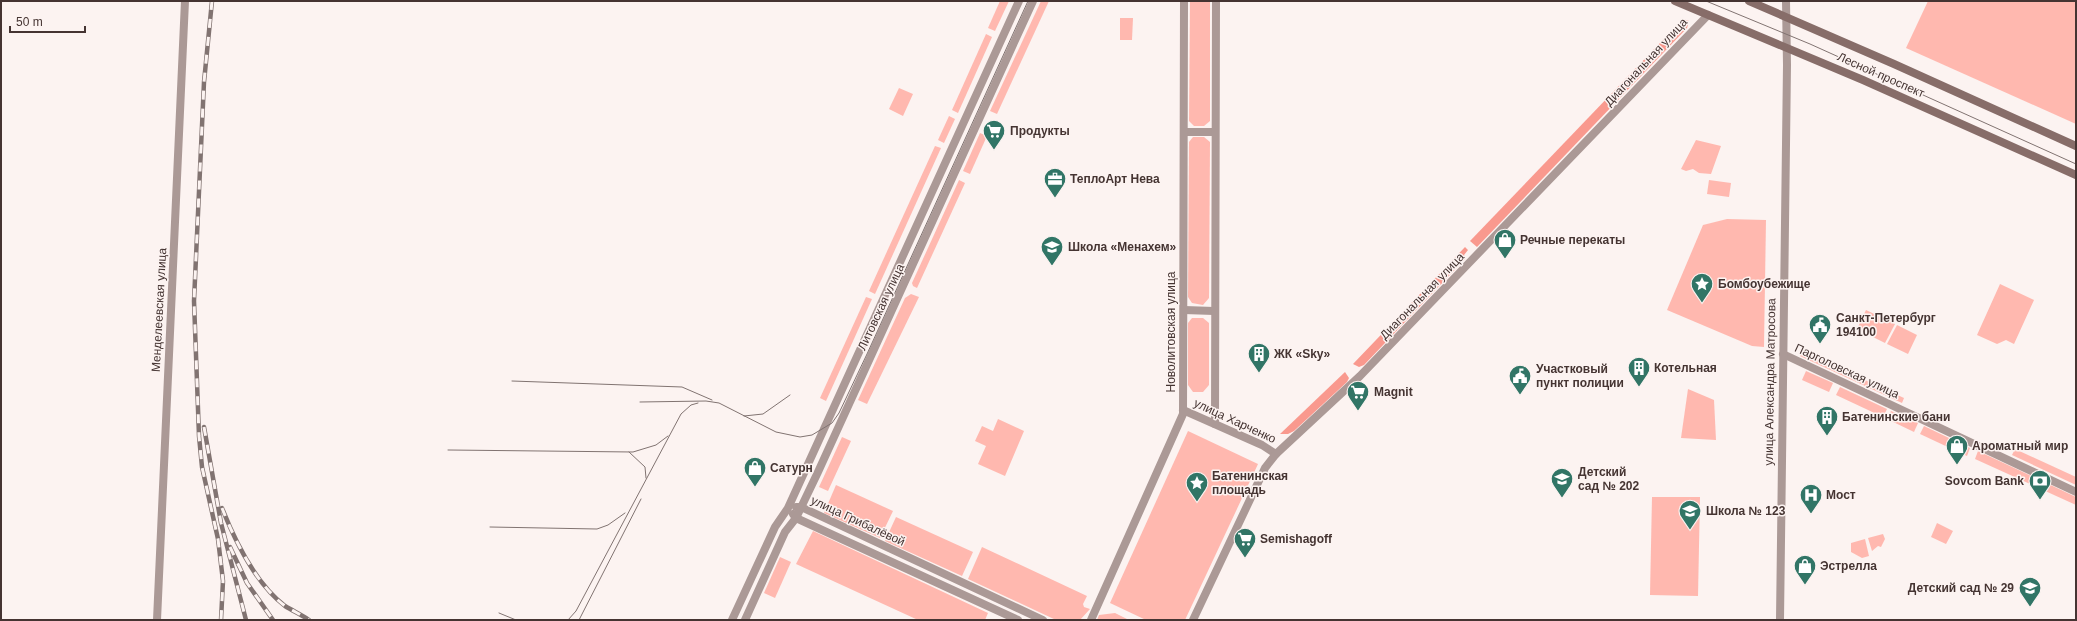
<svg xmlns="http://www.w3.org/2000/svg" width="2077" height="621" viewBox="0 0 2077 621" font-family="Arial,sans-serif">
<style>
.green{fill:#ffb8af}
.forest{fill:#f9998e}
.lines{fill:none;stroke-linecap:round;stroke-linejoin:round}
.minor{stroke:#ab9996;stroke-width:8}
.tertiary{stroke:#ab9996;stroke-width:8}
.secondary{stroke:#876d69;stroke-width:8}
.tram{stroke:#817371;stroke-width:1}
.rail-casing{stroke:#817371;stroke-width:4.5}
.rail{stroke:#fcf3f1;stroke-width:3;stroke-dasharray:9;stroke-linecap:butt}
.labels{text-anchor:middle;stroke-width:3;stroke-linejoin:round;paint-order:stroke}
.street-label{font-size:12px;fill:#453432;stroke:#fcf3f1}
.poi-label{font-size:12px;font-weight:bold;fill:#453432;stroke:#fcf3f1;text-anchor:start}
</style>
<rect width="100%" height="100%" fill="#fcf3f1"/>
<g class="green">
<polygon points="1000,1 1009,1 995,31 988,28"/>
<polygon points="1041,1 1049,1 997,114 990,111"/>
<polygon points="1190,1 1210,1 1210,121 1204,126 1194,126 1189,121"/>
<polygon points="1928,1 2076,1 2076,124 1906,48"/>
<polygon points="1120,18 1133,18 1132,40 1120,40"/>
<polygon points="986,34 992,37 958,113 952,110"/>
<polygon points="899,88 913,94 903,116 889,109"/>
<polygon points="949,116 955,119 944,143 938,140"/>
<polygon points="980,133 987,136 970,174 963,171"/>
<polygon points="1193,137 1204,137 1210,142 1209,298 1203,305 1192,303 1188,297 1189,142"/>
<polygon points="1696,140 1721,146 1711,174 1699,173 1693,169 1686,171 1681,169"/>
<polygon points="935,146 941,148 875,294 869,291"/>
<polygon points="959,180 965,183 917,288 913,286 912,283"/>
<polygon points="1709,180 1731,183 1729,197 1707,194"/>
<polygon points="1727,219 1766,220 1764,347 1752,346 1667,310 1703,225"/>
<polygon points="2000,284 2034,300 2014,344 2006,340 1997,344 1977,335"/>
<polygon points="911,294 919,297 867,404 858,400 905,298"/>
<polygon points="866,297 872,299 826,401 820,398"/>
<polygon points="1866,310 1895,324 1885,343 1857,329"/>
<polygon points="1192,318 1203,318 1209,323 1209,385 1203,392 1193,392 1188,385 1188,323"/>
<polygon points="1897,325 1917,335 1908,354 1887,344"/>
<polygon points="1802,351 1904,398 1902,403 1800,356"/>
<polygon points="1806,371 1833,383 1829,392 1802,380"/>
<polygon points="1840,387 1887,409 1883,417 1836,395"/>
<polygon points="1688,389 1714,400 1716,440 1681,438"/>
<polygon points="1891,411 1918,423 1914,432 1887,419"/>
<polygon points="998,419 1024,431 1005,476 978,464 986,446 975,441 982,426 993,431"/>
<polygon points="1924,426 1970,448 1967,456 1920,434"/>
<polygon points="1188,431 1258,464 1185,620 1146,620 1110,603"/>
<polygon points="842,437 851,441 828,491 819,487"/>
<polygon points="2015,449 2076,477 2076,485 2012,455"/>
<polygon points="1978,451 2076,497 2076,505 1975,459"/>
<polygon points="836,485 893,511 880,538 824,513"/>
<polygon points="1652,497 1700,497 1698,596 1650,595"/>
<polygon points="896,517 973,552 962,576 885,541"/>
<polygon points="1937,523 1953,531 1946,544 1931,537"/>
<polygon points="813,531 988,613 985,620 918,620 796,564"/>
<polygon points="1883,534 1885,539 1881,547 1878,546 1872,551 1868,538"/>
<polygon points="1865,539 1869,556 1862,558 1851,552 1851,543"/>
<polygon points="982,547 1087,596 1083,604 1084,607 1090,609 1080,620 1056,620 968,579"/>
<polygon points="780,557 791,562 775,598 764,593"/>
<polygon points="1115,613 1129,620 1097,620 1099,615"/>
</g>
<g class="forest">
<polygon points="1683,19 1689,21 1687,28 1477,247 1470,241"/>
<polygon points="1465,247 1468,250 1464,255 1466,258 1364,365 1359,367 1353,364"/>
<polygon points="1345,372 1349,378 1347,382 1294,431 1288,434 1280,434"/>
</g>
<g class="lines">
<g class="minor">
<polyline points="1184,132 1215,132"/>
<polyline points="1184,310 1214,311"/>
<polyline points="1783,354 2076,492"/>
<polyline points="1183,410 1262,445 1276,454"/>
<polyline points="1215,424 1216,1"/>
<polyline points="157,620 185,1"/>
<polyline points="1091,620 1183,414 1184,1"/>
<polyline points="1193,620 1265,468 1276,454 1360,376 1708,15"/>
</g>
<g class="tertiary">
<polyline points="796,507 801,507 1043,620"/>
<polyline points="793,514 796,518 1018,620"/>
<polyline points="732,620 775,527 788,508 1019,1"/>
<polyline points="745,620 785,532 796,518 818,472 1033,1"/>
<polyline points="1780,620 1787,65 1786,1"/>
</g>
<g class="secondary">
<polyline points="1675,1 1863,80 2076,175"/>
<polyline points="1749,1 1894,64 2076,146"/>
</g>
<g class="tram">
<polyline points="1706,1 1810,44 2076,164"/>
<polyline points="512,381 682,387 712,400"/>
<polyline points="640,402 706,401 719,403 776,432 800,437 812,435 832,423 839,413 867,354 1028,1"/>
<polyline points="744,416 763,414 790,395"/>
<polyline points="448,450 633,452 656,445 668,436"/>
<polyline points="629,452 645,467 646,478"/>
<polyline points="490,527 597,529 608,525 625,513"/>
<polyline points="499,613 516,620"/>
<polyline points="568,620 576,611 681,414 691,405 698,403"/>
<polyline points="579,620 641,499"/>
</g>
<g class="rail-casing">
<g id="rail">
<polyline points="212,1 204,82 194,301 199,436 202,467 218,539 223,581 221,620"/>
<polyline points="204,427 221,523 246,620"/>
<path d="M222,508C235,541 256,584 285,606C293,611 302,615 309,620"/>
<polyline points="230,547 247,583 273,620"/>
</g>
</g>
<use href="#rail" class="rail"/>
</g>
<defs>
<g id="supermarket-pin" transform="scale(1.15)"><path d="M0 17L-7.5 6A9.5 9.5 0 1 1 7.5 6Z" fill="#317566" stroke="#fcf3f1"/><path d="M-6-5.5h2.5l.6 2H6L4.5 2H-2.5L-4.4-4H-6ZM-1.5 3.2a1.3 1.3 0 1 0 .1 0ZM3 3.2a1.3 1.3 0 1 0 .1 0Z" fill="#fff"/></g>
<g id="office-pin" transform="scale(1.15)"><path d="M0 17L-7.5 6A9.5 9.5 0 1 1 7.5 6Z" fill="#317566" stroke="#fcf3f1"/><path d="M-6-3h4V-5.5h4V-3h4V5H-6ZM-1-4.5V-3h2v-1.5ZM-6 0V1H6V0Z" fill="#fff"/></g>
<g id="shop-pin" transform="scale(1.15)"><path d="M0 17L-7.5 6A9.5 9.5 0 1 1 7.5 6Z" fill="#317566" stroke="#fcf3f1"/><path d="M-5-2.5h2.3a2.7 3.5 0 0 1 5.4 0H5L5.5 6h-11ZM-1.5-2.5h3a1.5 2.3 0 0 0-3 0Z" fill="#fff"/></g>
<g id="school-pin" transform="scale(1.15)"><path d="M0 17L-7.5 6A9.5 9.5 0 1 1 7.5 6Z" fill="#317566" stroke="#fcf3f1"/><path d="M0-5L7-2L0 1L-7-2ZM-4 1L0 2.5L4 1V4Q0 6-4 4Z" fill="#fff"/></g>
<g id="sight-pin" transform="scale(1.15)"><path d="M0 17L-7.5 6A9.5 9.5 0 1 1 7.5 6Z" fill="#317566" stroke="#fcf3f1"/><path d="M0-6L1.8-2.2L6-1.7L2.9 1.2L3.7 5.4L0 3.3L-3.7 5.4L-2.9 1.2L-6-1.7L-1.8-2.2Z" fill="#fff"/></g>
<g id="civic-pin" transform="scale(1.15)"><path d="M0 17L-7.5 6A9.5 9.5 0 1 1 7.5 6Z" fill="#317566" stroke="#fcf3f1"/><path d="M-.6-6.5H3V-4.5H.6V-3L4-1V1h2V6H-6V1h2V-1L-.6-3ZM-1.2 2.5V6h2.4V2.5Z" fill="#fff"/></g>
<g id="building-pin" transform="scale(1.15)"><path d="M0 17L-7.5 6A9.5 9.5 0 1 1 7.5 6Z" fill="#317566" stroke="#fcf3f1"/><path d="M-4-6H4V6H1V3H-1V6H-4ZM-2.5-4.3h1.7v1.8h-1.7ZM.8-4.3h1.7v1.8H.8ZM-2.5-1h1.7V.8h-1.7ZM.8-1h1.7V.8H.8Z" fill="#fff"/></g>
<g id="bank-pin" transform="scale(1.15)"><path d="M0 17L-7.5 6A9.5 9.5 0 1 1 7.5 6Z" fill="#317566" stroke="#fcf3f1"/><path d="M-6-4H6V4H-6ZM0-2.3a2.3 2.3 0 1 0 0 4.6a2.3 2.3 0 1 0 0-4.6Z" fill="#fff"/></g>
<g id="hospital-pin" transform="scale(1.15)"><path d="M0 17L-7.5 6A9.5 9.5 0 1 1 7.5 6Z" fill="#317566" stroke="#fcf3f1"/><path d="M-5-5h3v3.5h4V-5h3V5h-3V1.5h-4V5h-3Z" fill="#fff"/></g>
</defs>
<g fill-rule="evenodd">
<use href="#supermarket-pin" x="994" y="131"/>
<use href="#office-pin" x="1055" y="179"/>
<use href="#shop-pin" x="1505" y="240"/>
<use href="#school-pin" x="1052" y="247"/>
<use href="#sight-pin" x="1702" y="284"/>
<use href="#civic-pin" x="1820" y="325"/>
<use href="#building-pin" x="1259" y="354"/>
<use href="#building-pin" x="1639" y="368"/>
<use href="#civic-pin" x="1520" y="376"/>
<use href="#supermarket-pin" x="1358" y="392"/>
<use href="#building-pin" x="1827" y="417"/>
<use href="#shop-pin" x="1957" y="446"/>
<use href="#shop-pin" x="755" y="468"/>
<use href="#school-pin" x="1562" y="479"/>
<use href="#bank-pin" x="2040" y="481"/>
<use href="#sight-pin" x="1197" y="483"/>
<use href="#hospital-pin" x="1811" y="495"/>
<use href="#school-pin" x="1690" y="511"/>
<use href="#supermarket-pin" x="1245" y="539"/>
<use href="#shop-pin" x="1805" y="566"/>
<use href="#school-pin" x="2030" y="588"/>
</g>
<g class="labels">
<g class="street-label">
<text transform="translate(1646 62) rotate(-47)" y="4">Диагональная улица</text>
<text transform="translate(1881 75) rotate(24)" y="4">Лесной проспект</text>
<text transform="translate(1422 296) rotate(-46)" y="4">Диагональная улица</text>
<text transform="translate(881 307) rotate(-65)" y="4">Литовская улица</text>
<text transform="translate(159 310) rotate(-87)" y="4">Менделеевская улица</text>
<text transform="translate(1171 332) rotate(-90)" y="4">Новолитовская улица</text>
<text transform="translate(1847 371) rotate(25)" y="4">Парголовская улица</text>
<text transform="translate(1770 382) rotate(-89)" y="4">улица Александра Матросова</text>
<text transform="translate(1235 421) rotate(25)" y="4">улица Харченко</text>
<text transform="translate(858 521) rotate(25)" y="4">улица Грибалёвой</text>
</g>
<g class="poi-label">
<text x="1010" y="135">Продукты</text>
<text x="1070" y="183">ТеплоАрт Нева</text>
<text x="1520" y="244">Речные перекаты</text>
<text x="1068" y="251">Школа «Менахем»</text>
<text x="1718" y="288">Бомбоубежище</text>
<text x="1836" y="322">Санкт-Петербург<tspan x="1836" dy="14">194100</tspan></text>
<text x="1274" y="358">ЖК «Sky»</text>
<text x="1654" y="372">Котельная</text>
<text x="1536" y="373">Участковый<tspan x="1536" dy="14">пункт полиции</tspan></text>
<text x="1374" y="396">Magnit</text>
<text x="1842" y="421">Батенинские бани</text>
<text x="1972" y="450">Ароматный мир</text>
<text x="770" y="472">Сатурн</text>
<text x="1578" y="476">Детский<tspan x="1578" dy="14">сад № 202</tspan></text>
<text x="1212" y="480">Батенинская<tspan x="1212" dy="14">площадь</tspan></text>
<text x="2024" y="485" text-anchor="end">Sovcom Bank</text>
<text x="1826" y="499">Мост</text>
<text x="1706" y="515">Школа № 123</text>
<text x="1260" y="543">Semishagoff</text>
<text x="1820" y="570">Эстрелла</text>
<text x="2014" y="592" text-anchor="end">Детский сад № 29</text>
</g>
</g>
<rect width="2077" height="621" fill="none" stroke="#453432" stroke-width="4"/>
<path d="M10 26v6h75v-6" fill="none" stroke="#453432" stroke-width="2"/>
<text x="16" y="26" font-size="12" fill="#453432" stroke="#fcf3f1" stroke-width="3" paint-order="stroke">50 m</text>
</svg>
